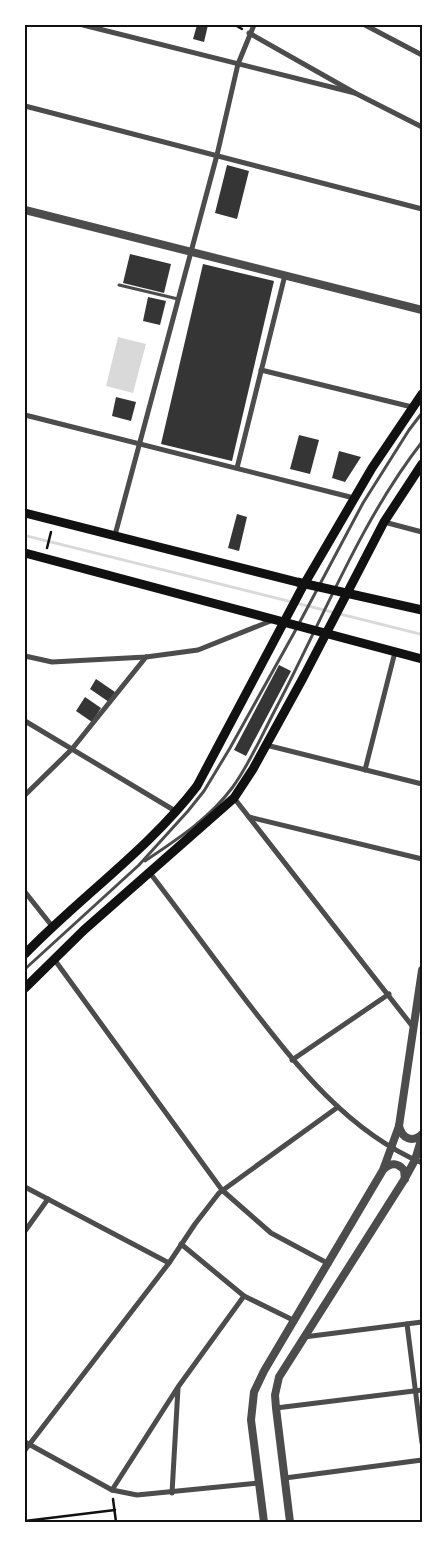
<svg xmlns="http://www.w3.org/2000/svg" width="447" height="1547" viewBox="0 0 447 1547" font-family="Manrope,sans-serif">
<style>
.water{fill:#d9d9d9}
.building{fill:#353535}
.lines{fill:none;stroke-linecap:round;stroke-linejoin:round}
.path{stroke:#111;stroke-width:2.5}
.service{stroke:#4c4c4c;stroke-width:3}
.minor{stroke:#4c4c4c;stroke-width:5}
.tertiary{stroke:#4c4c4c;stroke-width:8}
.secondary{stroke:#111;stroke-width:9}
.neatline{fill:none;stroke:#111;stroke-width:2}
</style>
<rect width="100%" height="100%" fill="#fff"/>
<g class="water">
<polygon points="118,337 146,344 133,393 106,386"/>
<polygon points="25,534 422,633 422,636 25,537"/>
</g>
<g class="building">
<polygon points="197,25 208,25 204,42 193,39"/>
<polygon points="227,165 249,171 237,219 215,213"/>
<polygon points="130,254 171,264 164,293 123,283"/>
<polygon points="203,264 274,281 232,461 161,444"/>
<polygon points="148,297 166,301 160,325 143,321"/>
<polygon points="116,397 136,402 131,421 112,416"/>
<polygon points="299,435 319,440 310,474 290,469"/>
<polygon points="339,451 361,457 345,482 332,478"/>
<polygon points="237,514 247,517 239,551 228,548"/>
<polygon points="279,665 291,671 246,756 234,750"/>
<polygon points="96,679 115,692 109,702 90,689"/>
<polygon points="85,697 101,708 92,722 76,711"/>
</g>
<g class="lines">
<g class="path">
<polyline points="235,25 242,29"/>
<polyline points="47,548 51,532"/>
<polyline points="113,1499 116,1522"/>
<polyline points="25,1521 115,1510"/>
</g>
<g class="service">
<polyline points="119,285 178,299"/>
<path d="M145,861C176,840 209,819 232,788C249,765 261,737 274,712C322,622 359,523 422,442"/>
<polyline points="25,969 139,865 188,811 204,791 230,748 294,633 363,503 409,430 422,413"/>
</g>
<g class="minor">
<polyline points="83,25 355,93"/>
<polyline points="365,25 422,55"/>
<polyline points="249,33 355,93 422,127"/>
<polyline points="25,106 422,209"/>
<polyline points="261,370 412,407"/>
<polyline points="25,415 354,498"/>
<polyline points="237,468 285,275"/>
<polyline points="384,522 422,532"/>
<polyline points="115,535 217,155 238,64 254,25"/>
<polyline points="25,656 52,662 146,657 198,650 273,620"/>
<polyline points="25,721 177,812"/>
<polyline points="266,745 422,784"/>
<polyline points="365,770 395,652"/>
<polyline points="25,795 72,749 146,657"/>
<polyline points="234,798 413,1027"/>
<polyline points="249,817 422,859"/>
<path d="M150,873C183,916 215,960 248,1003C297,1066 347,1131 422,1163"/>
<polyline points="25,892 52,926"/>
<polyline points="54,959 222,1190 271,1233 329,1264"/>
<polyline points="292,1060 389,994"/>
<polyline points="25,1187 169,1263"/>
<polyline points="25,1231 48,1199"/>
<polyline points="181,1244 244,1296 295,1321"/>
<polyline points="407,1324 422,1443"/>
<polyline points="304,1337 422,1322"/>
<polyline points="276,1408 422,1390"/>
<polyline points="25,1442 112,1490 137,1495 259,1483"/>
<polyline points="25,1450 169,1263 195,1224 219,1193 338,1107"/>
<polyline points="285,1478 422,1460"/>
<polyline points="112,1490 178,1387 244,1296"/>
<polyline points="172,1493 178,1388"/>
</g>
<g class="tertiary">
<polyline points="25,210 422,310"/>
<path d="M399,1126C402,1139 413,1143 422,1134"/>
<path d="M384,1169C391,1162 398,1163 404,1170L405,1179"/>
<polyline points="264,1522 251,1420 254,1392 264,1371 383,1170 399,1126 422,970"/>
<polyline points="290,1522 276,1408 275,1395 279,1377 404,1180 415,1160 422,1137"/>
</g>
<g class="secondary">
<polyline points="25,513 297,582 422,610"/>
<polyline points="25,553 422,659"/>
<path d="M25,954C80,897 149,849 197,786L302,588L372,468L422,394"/>
<polyline points="25,988 84,930 234,798 253,769 303,678 384,522 422,464"/>
</g>
</g>
<rect width="447" height="1547" fill="none" stroke="#ffffff" stroke-width="52"/>
<rect x="26" y="26" width="395" height="1495" class="neatline"/>
</svg>
